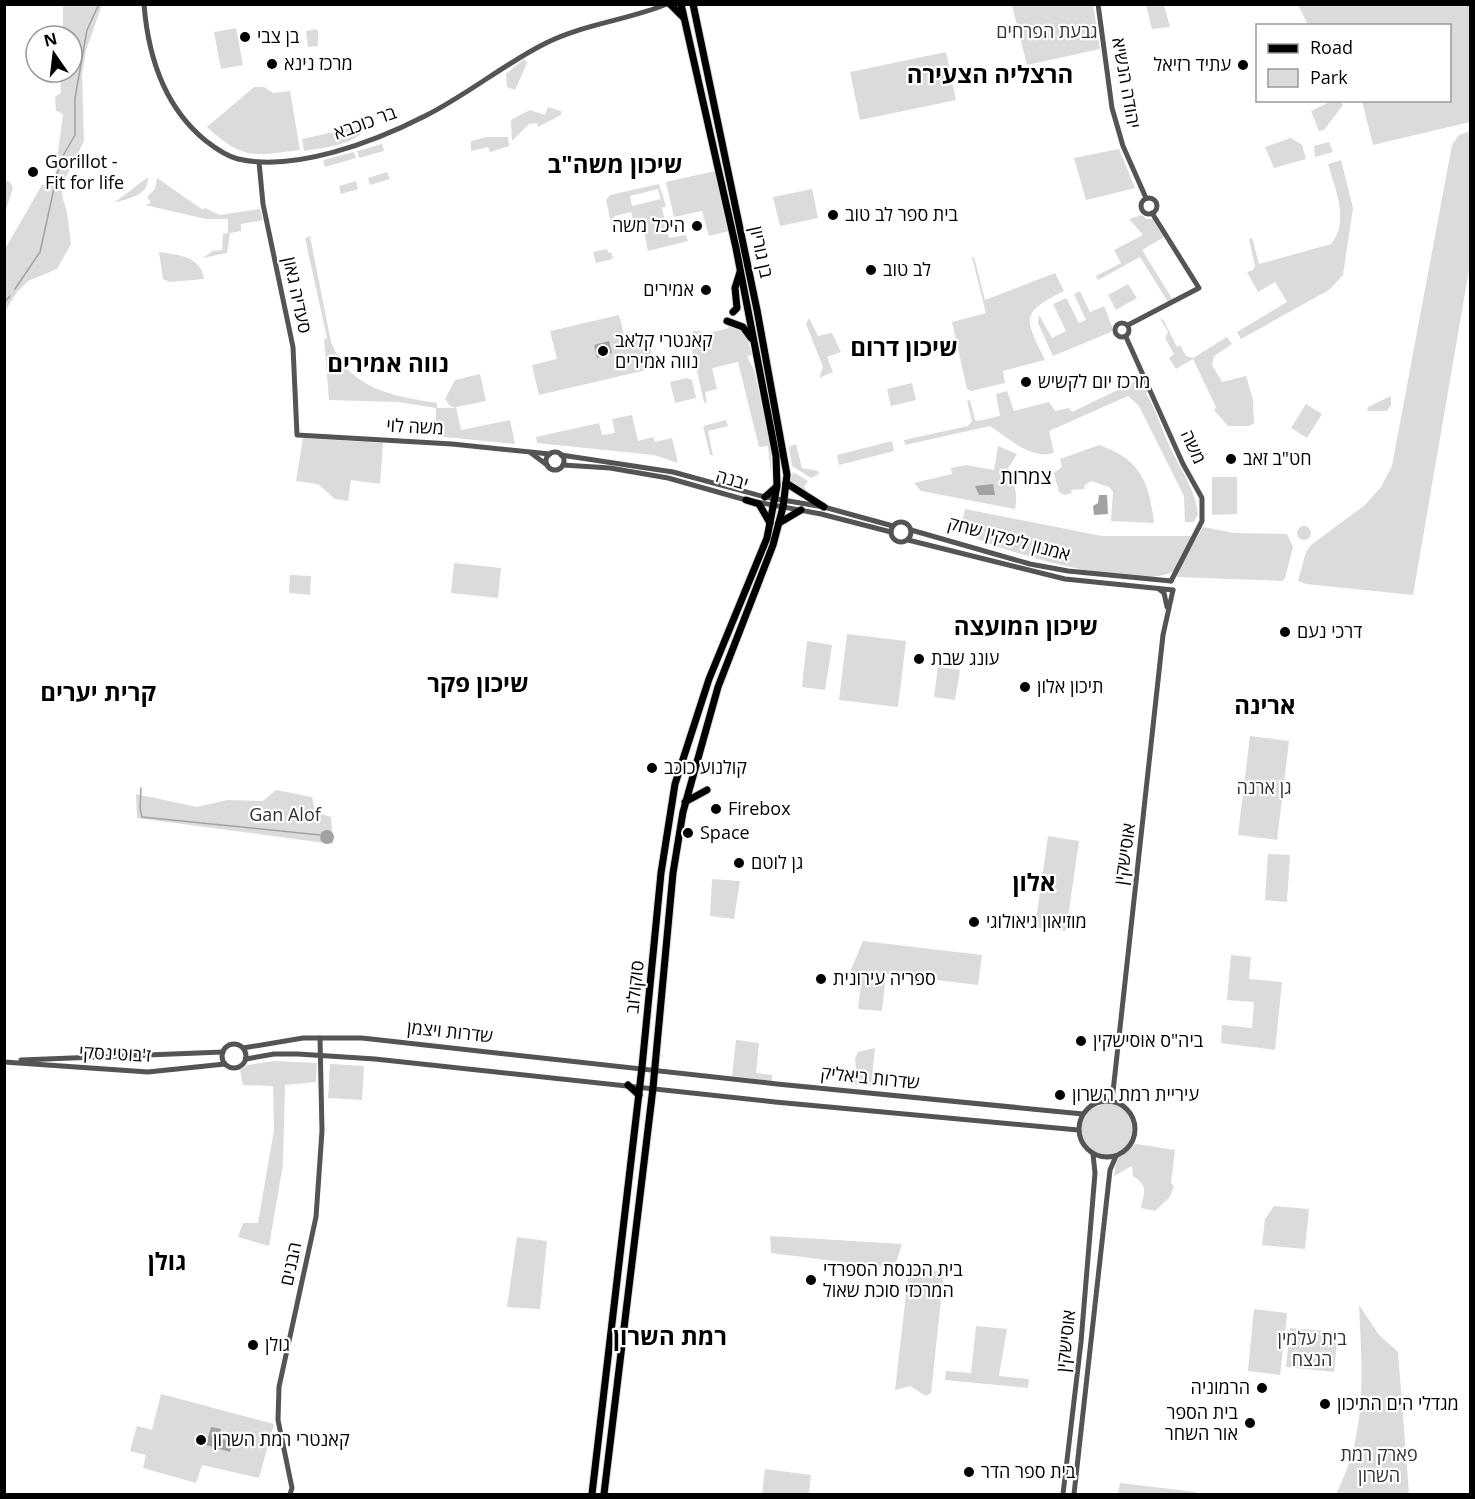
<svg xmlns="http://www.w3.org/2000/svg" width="1475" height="1499" viewBox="0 0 1475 1499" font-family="'Open Sans',Heebo,sans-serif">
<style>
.green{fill:#dbdbdb;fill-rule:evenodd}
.water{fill:#a2a2a2}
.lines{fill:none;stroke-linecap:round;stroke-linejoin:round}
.stream{stroke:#a2a2a2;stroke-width:1.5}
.primary-casing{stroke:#dbdbdb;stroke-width:9}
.tertiary{stroke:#545454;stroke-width:5}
.primary{stroke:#000;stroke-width:7}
.poi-dot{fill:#000;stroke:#fff;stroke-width:2}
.labels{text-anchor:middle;stroke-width:4.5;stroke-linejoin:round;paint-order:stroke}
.park-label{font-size:18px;fill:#323232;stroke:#fff}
.poi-label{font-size:18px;fill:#000;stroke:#fff;text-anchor:start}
.street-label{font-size:18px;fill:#000;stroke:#fff}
.neighbourhood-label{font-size:20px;fill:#000;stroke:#fff}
.district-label{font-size:24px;font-weight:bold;fill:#000;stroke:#fff}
</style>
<rect width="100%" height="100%" fill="#fff"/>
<g class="green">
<polygon points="63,5 102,5 86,50 82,75 84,141 64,181 62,195 67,213 71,244 57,269 28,281 17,292 5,311 5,249 42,185 54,184 63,114 56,111 55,97 61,93 60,74 72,72 72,36 63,36"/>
<polygon points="1012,5 1093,5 1100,49 1027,65"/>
<polygon points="1146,5 1164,5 1170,27 1152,29"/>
<polygon points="1298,5 1470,5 1470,122 1373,145 1362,101 1450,100 1450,26 1308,25"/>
<polygon points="236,28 243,65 221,69 214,32"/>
<polygon points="316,29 318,31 318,46 308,47 306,31"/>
<polygon points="946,52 956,100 860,120 850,72"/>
<polygon points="524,59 527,63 515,90 507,87 506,74"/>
<path d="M254,87H264L273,93L290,91L300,150C253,156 243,160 207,127Z"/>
<polygon points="1332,101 1340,101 1343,105 1324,130 1319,131 1311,111"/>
<polygon points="548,107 561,111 561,115 538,127 537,123 529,124 512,141 511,120 530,110 545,115"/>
<path d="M364,117L365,128C357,145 321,148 304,151L302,139L357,127L356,119Z"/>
<polygon points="1470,131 1470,264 1413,595 1306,584 1298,581 1306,552 1311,545 1365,505 1381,487 1392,466 1452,145 1459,135"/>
<polygon points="487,137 508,137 509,146 490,152 488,147 471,151 471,141"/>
<polygon points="1291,138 1302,145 1306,159 1274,168 1265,147"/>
<polygon points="1329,142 1333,152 1315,157 1314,146"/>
<polygon points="382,144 384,151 359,158 357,151"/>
<polygon points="1119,149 1135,188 1086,200 1074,158"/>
<polygon points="354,152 356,158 325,167 323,160"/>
<path d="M1341,160L1353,208L1343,275L1329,290L1241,339L1237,332L1287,302L1275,282L1258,292L1247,272L1253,270L1255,266L1249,239L1252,238L1259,264L1331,244C1350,221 1335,189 1328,164Z"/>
<polygon points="715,171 729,231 709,236 702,211 674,217 666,182"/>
<polygon points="387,172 390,179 370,185 368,178"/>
<path d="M148,177C149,196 129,198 114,203Z"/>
<polygon points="157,178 203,210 205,208 220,215 260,209 263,220 241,224 241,231 230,233 227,253 203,258 212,251 222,250 223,234 228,233 228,219 206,219 145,205 151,203 147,197 155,189"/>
<polygon points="5,180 10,182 13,188 5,212"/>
<polygon points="356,181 358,189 341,194 339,186"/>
<path d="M659,184L666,206L662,208L669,238L686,235L688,241L648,251L644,231L639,232L638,226L613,232L606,200L610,195ZM658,189L661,199L632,206L630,196ZM631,212L634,224L617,228L614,216Z"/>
<polygon points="812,189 818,218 780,226 773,197"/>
<polygon points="1142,215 1146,219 1153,219 1164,237 1142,250 1173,300 1168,302 1140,257 1098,280 1096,276 1121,263 1114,250 1143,235 1129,219"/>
<path d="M310,236L331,342C349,389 392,396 437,403V408H455L450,406L445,399L455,380L480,374L486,401L456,407L461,430L510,420L515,444L435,436L436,408L398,402L329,400L324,339L327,338L305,238Z"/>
<polygon points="607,249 608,253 611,252 613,259 596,263 593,252"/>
<path d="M159,252C178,255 201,256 204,279L170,282L163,279Z"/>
<path d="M972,257H974L985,300L1055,273L1064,291C1020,313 1024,317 1045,360L1003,371L1005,383L971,391L967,389L952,322L986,313Z"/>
<polygon points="1128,284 1137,298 1116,310 1108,295"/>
<polygon points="1080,291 1090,312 1104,306 1113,329 1111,332 1053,356 1038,323 1039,315 1052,338 1066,331 1053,304 1066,298 1079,323 1086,320 1074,294"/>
<polygon points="619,315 626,343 648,338 655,368 539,395 532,365 557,359 550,331"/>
<polygon points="753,318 780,448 781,491 779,453"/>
<polygon points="809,318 818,336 832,333 841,352 827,357 833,372 819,378 823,367 806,324"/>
<polygon points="1160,318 1164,321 1177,347 1180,345 1186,356 1193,358 1227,337 1232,344 1214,356 1212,365 1222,382 1246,376 1253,400 1254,423 1249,426 1228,426 1214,410 1216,407 1193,359 1176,369 1169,358 1174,354 1165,338 1168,332"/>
<path d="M727,325C746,326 748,340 752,355L747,356L754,370L771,448V475L768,446L759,447L738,362L712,368L717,389L705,392L707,404L704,402L689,337L693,331H700L704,334L729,328Z"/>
<path d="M1140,376L1149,389L1146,393C1156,410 1161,427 1169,445C1180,469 1195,488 1198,514L1194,522H1185L1184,496L1139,406L1128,396L1049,431L1054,453C1031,460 1009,438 990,426L905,445L904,440L968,426L972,421L967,401L970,400L975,420L978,421L1000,416L996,394L1007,391L1014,411L1049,402L1055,411L1069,408L1072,412L1134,382L1133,379Z"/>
<polygon points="686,378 692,380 696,398 675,403 670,382"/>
<polygon points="912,383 916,400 891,406 887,389"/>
<polygon points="1391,396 1391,405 1387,411 1367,411 1368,407"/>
<polygon points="1306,404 1322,414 1307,438 1291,428"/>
<polygon points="632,415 638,441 653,437 655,442 672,438 678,463 654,455 537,443 536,437 599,423 602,435 615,433 612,419"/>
<polygon points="726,420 728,426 708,431 713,455 710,455 703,426"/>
<polygon points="303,438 383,443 380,484 351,480 348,501 335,499 318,484 296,481"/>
<polygon points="892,441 894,451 839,465 837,455"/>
<polygon points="796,444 802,468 818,471 819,474 811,478 792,466 789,447"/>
<path d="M1099,445C1140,459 1149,481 1154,523L1111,521L1113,492L1109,487L1091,481L1084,486L1085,489L1071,490L1072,493L1065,495L1059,492L1054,473L1062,467L1060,459Z"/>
<path d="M998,446L1017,454L1005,473C1016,483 1018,495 1015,509L921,491L914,483L952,474L951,468L966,465L994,470Z"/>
<polygon points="793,472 808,481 804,487 808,493 790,483"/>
<polygon points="1237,477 1237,514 1212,515 1212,477"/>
<path d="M965,509L1102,536H1193C1188,545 1183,561 1176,569C1151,595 989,550 960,530Z"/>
<circle cx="1304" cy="533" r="7"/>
<polygon points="1203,527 1234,533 1287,534 1293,547 1285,578 1282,581 1177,577 1175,575"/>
<polygon points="454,563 501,568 498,598 451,593"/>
<polygon points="290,575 311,576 310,595 289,593"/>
<polygon points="847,634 906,641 898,707 839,700"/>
<polygon points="807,641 832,645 825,690 802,687"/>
<polygon points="938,667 960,670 955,700 934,697"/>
<polygon points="1250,736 1289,741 1277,840 1238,835"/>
<polygon points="276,790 312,797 315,812 331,817 333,844 137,818 136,794 197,807 227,800 263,801"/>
<polygon points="1048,836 1079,841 1066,931 1035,927"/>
<polygon points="1268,854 1290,855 1287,902 1265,900"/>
<polygon points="712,879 740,881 734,919 710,916"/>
<polygon points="863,941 982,955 978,985 886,974 882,1011 858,1009 861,985 852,982 850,972"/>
<polygon points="1231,955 1251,957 1249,979 1282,982 1275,1050 1221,1043 1222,1025 1252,1028 1254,1002 1227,1000"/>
<polygon points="736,1040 759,1043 756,1073 772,1075 772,1081 732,1076"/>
<polygon points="875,1048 871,1086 848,1084 857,1076 855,1059 858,1052"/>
<polygon points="274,1061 317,1063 316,1082 285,1085 283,1164 269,1246 238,1237 243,1223 258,1223 274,1130 273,1086 243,1085 240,1070 248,1065"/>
<polygon points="330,1064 364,1066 362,1100 328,1098"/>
<circle cx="1107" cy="1129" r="28"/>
<path d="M1136,1144L1175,1150L1171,1183L1174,1186L1170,1197L1155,1211L1141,1208C1144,1192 1149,1186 1133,1176L1132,1166L1114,1176L1117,1158Z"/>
<polygon points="1274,1206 1309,1209 1305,1249 1262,1245 1265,1219"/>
<polygon points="770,1236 902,1244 896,1263 882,1267 771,1253"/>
<polygon points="517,1237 547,1241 540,1309 507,1307"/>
<polygon points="909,1268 944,1272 931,1393 926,1396 910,1386 895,1390"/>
<path d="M1359,1305L1379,1335L1398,1352L1409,1494H1336C1368,1433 1362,1372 1359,1305Z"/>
<polygon points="1254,1309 1287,1313 1280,1375 1248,1371"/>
<polygon points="976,1326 1007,1329 999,1376 1029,1379 1028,1388 945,1380 946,1371 971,1373"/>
<polygon points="1290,1328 1338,1332 1334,1372 1286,1367"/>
<polygon points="161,1394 274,1424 259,1478 202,1465 196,1483 143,1468 146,1455 130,1451 137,1426 152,1430"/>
<polygon points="765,1469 811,1475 809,1494 762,1494"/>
<polygon points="1120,1483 1196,1492 1196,1494 1118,1494"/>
</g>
<g class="water">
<polygon points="609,341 612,353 597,358 594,345"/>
<polygon points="993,484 995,495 979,495 975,486"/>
<polygon points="1099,495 1107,495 1108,514 1094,515 1093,506 1098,503"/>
<circle cx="327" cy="837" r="7"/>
<polygon points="211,1427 221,1429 218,1439 233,1440 230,1452 206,1445"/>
</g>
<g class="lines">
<g class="stream">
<polyline points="15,289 40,252 60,161 75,135 75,98 87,30 99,4"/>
<polyline points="4,303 10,296"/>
<polyline points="141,788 140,808 142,817 320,835"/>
</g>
<g class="primary-casing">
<g id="primary">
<polyline points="670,4 683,17"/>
<polyline points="733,312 737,308 735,288 740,272"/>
<polyline points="727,321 743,327 751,338"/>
<polyline points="786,483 824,507"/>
<polyline points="765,497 775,488"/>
<polyline points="746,500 759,504 770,523"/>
<polyline points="779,523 801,510"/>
<polyline points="685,802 707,790"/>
<polyline points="628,1085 639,1095"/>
<polyline points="592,1494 642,1067 661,873 675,784 709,679 767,538 777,486 776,456 736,248 681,4"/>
<polyline points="604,1494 653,1088 673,873 683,812 718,687 773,545 783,507 787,475 757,310 693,4"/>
</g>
</g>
<g class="tertiary">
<path d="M144,4C148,56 164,107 206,141C215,148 226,156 238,159C295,172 374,142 425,116C467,95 504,64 546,43C584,24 628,20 667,4"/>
<polyline points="1098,4 1112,108 1123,146 1146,198"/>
<polyline points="259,162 263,204 293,347 297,435 452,444 550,454"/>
<circle cx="1149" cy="206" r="8"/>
<circle cx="1122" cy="330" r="7"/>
<polyline points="1128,325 1199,288 1152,213"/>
<polyline points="1126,337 1183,464 1202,498 1202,521 1171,581"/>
<circle cx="555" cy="461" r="9"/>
<polyline points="531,453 547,465"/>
<polyline points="561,455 673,472 765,497 824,507 893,526"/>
<polyline points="563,465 610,468 668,478 746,500 821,514 891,532"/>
<circle cx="901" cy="532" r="10"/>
<polyline points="911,530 1030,564 1068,571 1171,581"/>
<polyline points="908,540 1065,579 1173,590"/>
<polyline points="1159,589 1164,593 1167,607"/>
<circle cx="234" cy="1056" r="12"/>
<polyline points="243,1048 303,1038 362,1038 777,1084 1083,1114"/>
<polyline points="246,1059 274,1054 298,1054 375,1059 775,1102 1078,1130"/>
<polyline points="21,1060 223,1052"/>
<polyline points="4,1062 148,1072 225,1064"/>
<circle cx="1107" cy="1129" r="28"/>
<polyline points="1112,1101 1163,635 1173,590"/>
<polyline points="290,1494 292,1488 278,1420 279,1387 316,1217 322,1131 320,1038"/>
<polyline points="1063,1494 1081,1342 1095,1173 1093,1154"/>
<polyline points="1074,1494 1110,1170 1116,1156"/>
</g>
<use href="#primary" class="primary"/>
</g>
<g class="poi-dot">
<circle cx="245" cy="37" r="6"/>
<circle cx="272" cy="64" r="6"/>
<circle cx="1243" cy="65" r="6"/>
<circle cx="33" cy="172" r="6"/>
<circle cx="833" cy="215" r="6"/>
<circle cx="697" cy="226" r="6"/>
<circle cx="871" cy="270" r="6"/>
<circle cx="706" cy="290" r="6"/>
<circle cx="603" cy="351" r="6"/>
<circle cx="1026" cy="382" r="6"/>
<circle cx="1231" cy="459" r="6"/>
<circle cx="1285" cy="632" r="6"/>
<circle cx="919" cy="659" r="6"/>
<circle cx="1025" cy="687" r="6"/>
<circle cx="652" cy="768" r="6"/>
<circle cx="716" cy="809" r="6"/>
<circle cx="688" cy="833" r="6"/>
<circle cx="739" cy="863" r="6"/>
<circle cx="974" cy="922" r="6"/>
<circle cx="821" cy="979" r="6"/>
<circle cx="1081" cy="1041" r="6"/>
<circle cx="1060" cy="1095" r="6"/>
<circle cx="811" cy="1280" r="6"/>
<circle cx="253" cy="1345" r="6"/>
<circle cx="1262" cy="1388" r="6"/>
<circle cx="1325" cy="1404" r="6"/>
<circle cx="1250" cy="1423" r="6"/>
<circle cx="201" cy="1440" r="6"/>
<circle cx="969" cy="1472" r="6"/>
</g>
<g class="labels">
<g class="park-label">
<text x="1047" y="38">גבעת הפרחים</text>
<text x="1264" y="794">גן ארנה</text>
<text x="285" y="821">Gan Alof</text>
<text x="1312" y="1345">בית עלמין<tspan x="1312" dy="21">הנצח</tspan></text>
<text x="1379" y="1461">פארק רמת<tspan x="1379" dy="21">השרון</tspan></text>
</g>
<g class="poi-label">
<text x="257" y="43">בן צבי</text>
<text x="284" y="70">מרכז נינא</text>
<text x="1231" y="71" text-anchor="end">עתיד רזיאל</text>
<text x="45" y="168">Gorillot -<tspan x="45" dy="21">Fit for life</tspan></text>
<text x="845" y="221">בית ספר לב טוב</text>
<text x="685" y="232" text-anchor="end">היכל משה</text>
<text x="883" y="276">לב טוב</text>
<text x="694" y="296" text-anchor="end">אמירים</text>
<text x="615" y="347">קאנטרי קלאב<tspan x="615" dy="21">נווה אמירים</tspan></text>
<text x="1038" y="388">מרכז יום לקשיש</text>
<text x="1243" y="465">חט"ב זאב</text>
<text x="1297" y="638">דרכי נעם</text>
<text x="931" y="665">עונג שבת</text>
<text x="1037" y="693">תיכון אלון</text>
<text x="664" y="774">קולנוע כוכב</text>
<text x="728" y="815">Firebox</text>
<text x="700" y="839">Space</text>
<text x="751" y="869">גן לוטם</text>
<text x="986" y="928">מוזיאון גיאולוגי</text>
<text x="833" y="985">ספריה עירונית</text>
<text x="1093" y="1047">ביה"ס אוסישקין</text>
<text x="1072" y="1101">עיריית רמת השרון</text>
<text x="823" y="1276">בית הכנסת הספרדי<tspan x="823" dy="21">המרכזי סוכת שאול</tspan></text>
<text x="265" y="1351">גולן</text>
<text x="1250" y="1394" text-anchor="end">הרמוניה</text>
<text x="1337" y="1410">מגדלי הים התיכון</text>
<text x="1238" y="1419" text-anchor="end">בית הספר<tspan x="1238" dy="21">אור השחר</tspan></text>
<text x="213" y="1446">קאנטרי רמת השרון</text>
<text x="981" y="1478">בית ספר הדר</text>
</g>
<g class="street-label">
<text transform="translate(1126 83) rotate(80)" y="6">יהודה הנשיא</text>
<text transform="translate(365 123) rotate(-20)" y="6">בר כוכבא</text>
<text transform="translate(761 252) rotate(78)" y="6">בן גוריון</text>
<text transform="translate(297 295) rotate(78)" y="6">סעדיה גאון</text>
<text transform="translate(415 427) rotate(3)" y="6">משה לוי</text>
<text transform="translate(1193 447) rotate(65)" y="6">משה</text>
<text transform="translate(732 480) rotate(16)" y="6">יבנה</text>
<text transform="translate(1009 539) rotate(15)" y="6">אמנון ליפקין שחק</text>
<text transform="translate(1125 854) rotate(-82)" y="6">אוסישקין</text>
<text transform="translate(635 987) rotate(-84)" y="6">סוקולוב</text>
<text transform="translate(450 1032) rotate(6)" y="6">שדרות ויצמן</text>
<text transform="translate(115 1054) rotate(3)" y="6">ז'בוטינסקי</text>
<text transform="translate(870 1078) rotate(6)" y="6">שדרות ביאליק</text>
<text transform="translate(291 1264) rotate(-78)" y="6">הבנים</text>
<text transform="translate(1066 1341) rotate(-84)" y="6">אוסישקין</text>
</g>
<g class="neighbourhood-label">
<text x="1026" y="484">צמרות</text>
</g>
<g class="district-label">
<text x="990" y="83">הרצליה הצעירה</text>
<text x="615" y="173">שיכון משה"ב</text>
<text x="904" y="356">שיכון דרום</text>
<text x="388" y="372">נווה אמירים</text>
<text x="1026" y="635">שיכון המועצה</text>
<text x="478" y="692">שיכון פקר</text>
<text x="98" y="701">קרית יערים</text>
<text x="1265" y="714">ארינה</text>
<text x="1034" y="891">אלון</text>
<text x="167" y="1270">גולן</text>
<text x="670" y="1345">רמת השרון</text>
</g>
</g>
<rect width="1475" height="1499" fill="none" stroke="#000000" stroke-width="12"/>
<rect x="1256" y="24" width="195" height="78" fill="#ffffff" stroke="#999999" stroke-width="1.5"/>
<rect x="1268" y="44" width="30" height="9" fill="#000000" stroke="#999999" stroke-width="1.5"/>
<text x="1310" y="54" font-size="18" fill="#000000">Road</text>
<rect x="1268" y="69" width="30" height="18" fill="#dbdbdb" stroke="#999999" stroke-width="1.5"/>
<text x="1310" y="84" font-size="18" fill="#000000">Park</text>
<g transform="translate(54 54) rotate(346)"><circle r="28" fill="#ffffff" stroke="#999999" stroke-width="1.5"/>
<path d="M0-4.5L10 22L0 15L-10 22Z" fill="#000000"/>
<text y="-9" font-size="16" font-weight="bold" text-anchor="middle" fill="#000000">N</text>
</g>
</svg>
